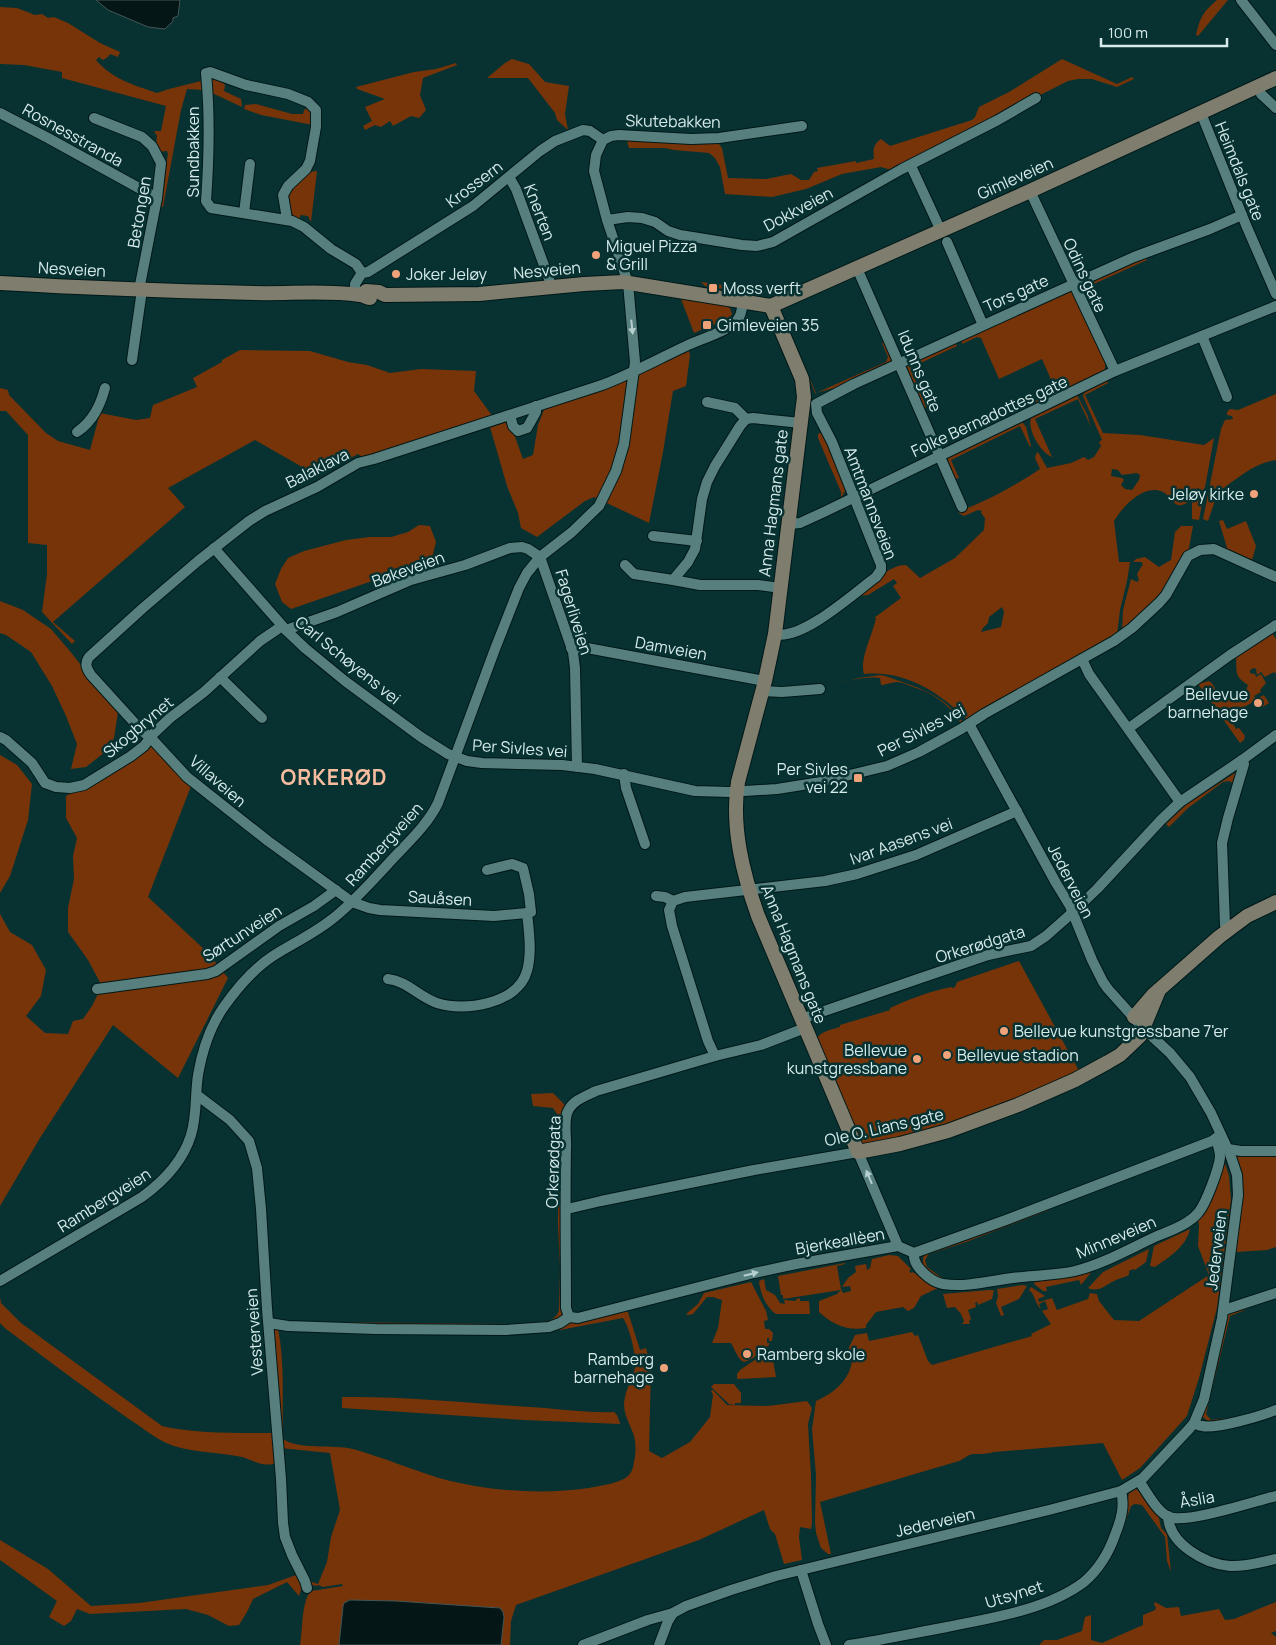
<svg xmlns="http://www.w3.org/2000/svg" width="1276" height="1645" viewBox="0 0 1276 1645" font-family="Manrope,sans-serif">
<style>
.green{fill:#773409;fill-rule:evenodd}
.water{fill:#051616;stroke:#445656}
.lines{fill:none;stroke-linecap:round;stroke-linejoin:round}
.street-casing{stroke:#001818;stroke-width:12}
.secondary-casing{stroke:#001818;stroke-width:16}
.street{stroke:#577f7e;stroke-width:10}
.secondary{stroke:#7f7e6e;stroke-width:14}
.oneway{fill:#b6d0cf}
.poi-dot{fill:#f0a27a;stroke:#073231;stroke-width:2}
.labels{text-anchor:middle;stroke-width:5;stroke-linejoin:round;paint-order:stroke}
.street-label{font-size:16px;fill:#d6ebea;stroke:#073231}
.poi-label{font-size:16px;fill:#d6ebea;stroke:#073231;text-anchor:start}
.district-label{font-size:21px;font-weight:bold;letter-spacing:1px;fill:#f8bd9f;stroke:#073231}
</style>
<rect width="100%" height="100%" fill="#073231"/>
<g class="green">
<path d="M1217,0H1228L1198,36L1196,35C1200,17 1203,12 1217,0Z"/>
<path d="M0,7L17,8L35,15L42,14L48,18L54,17L68,23L100,43L120,52L118,57L110,54L108,57L103,60L99,57L96,60C112,79 134,85 157,93L169,89L201,81L203,82V90L187,89L181,110L163,207L159,206L160,201L168,154L167,151L158,152L156,144L157,136L154,131H161L166,106L62,78V72L24,65L0,64Z"/>
<polygon points="512,59 529,64 545,82 569,86 565,114 568,130 557,120 555,113 528,78 487,78 505,63"/>
<path d="M1062,59L1117,84L1132,77L1134,79L1117,87L1092,79H1078L1068,81L891,170L881,167L842,174L806,189L772,197L725,194L720,167L715,158L709,153L674,150L665,148H629L627,141L633,140L694,144L718,143L722,148L728,178L766,179L791,174L801,180H809L814,172L818,171L817,168L856,161V163L874,159C873,151 873,144 881,139L890,146L972,120L975,117L979,107L1009,92Z"/>
<polygon points="456,63 457,65 423,78 420,95 426,110 419,118 411,116 393,126 390,121 381,127 375,125 365,130 363,126 372,121 365,107 385,99 357,89 356,87 414,72 436,69"/>
<polygon points="214,77 221,80 225,85 224,91 241,99 242,107 210,92 211,78"/>
<polygon points="256,104 292,114 303,114 304,110 307,108 312,113 313,125 261,115 244,109 245,105"/>
<polygon points="317,171 311,222 308,216 300,215 300,219 296,219 291,213 287,196 290,189 308,172"/>
<polygon points="1146,258 1147,260 1087,287 1085,292 1091,305 1088,307 1082,293 1081,286 1084,284 1138,260"/>
<polygon points="701,282 738,287 745,286 749,290 754,286 759,292 759,295 705,286"/>
<polygon points="1071,289 1105,361 1105,371 1039,405 1035,401 1056,391 1042,359 999,379 981,338 977,337 962,344 962,339 973,333 978,335 977,332"/>
<polygon points="681,299 726,306 730,308 732,314 729,318 694,333"/>
<polygon points="885,342 892,359 891,362 838,387 815,393 803,363 816,393 886,362 888,357 882,343"/>
<polygon points="956,344 957,346 912,367 911,370 927,407 924,408 908,374 907,367 914,361"/>
<polygon points="687,345 690,355 686,386 673,391 663,452 649,523 594,497 585,501 537,537 521,528 518,513 507,486 488,420 363,458 358,454 311,480 304,468 255,440 168,488 185,507 53,622 75,641 72,644 42,612 47,574 47,545 28,543 28,435 6,411 0,411 0,388 8,390 9,395 46,433 58,441 90,450 100,413 136,420 150,418 153,405 197,387 193,378 222,362 222,360 240,350 310,351 348,362 367,365 390,373 421,369 476,371 474,391 493,417 510,423 523,459 533,455 538,425 545,407 632,379 634,371"/>
<path d="M1105,381H1107L1108,383L1085,395L1103,433L1140,435L1204,445L1214,438L1199,520L1192,519V500C1187,503 1183,506 1178,505C1172,503 1169,495 1163,492C1144,483 1123,506 1114,521L1119,562H1130L1127,581L1120,610L1117,635L968,721C940,692 905,670 864,674C859,659 873,634 876,618H874L901,598L893,586L897,583L894,579L868,595L857,596L858,593C870,584 891,564 906,565L920,578L955,558L984,530L985,518L981,513L982,511L978,510L964,516L959,513V511C988,501 1014,486 1040,469L1035,458L1036,454L1038,452L1047,468L1071,463L1084,457L1088,460L1094,457L1101,446L1099,442L1102,440L1083,396L1084,393ZM1112,469L1118,470L1122,475L1137,473L1140,475L1139,480L1132,490L1125,489L1121,485L1124,480L1122,478L1111,476ZM1002,607L1004,612L1001,627L981,632L983,628L988,623L989,617Z"/>
<path d="M1276,394V460C1253,463 1237,479 1218,492L1208,521L1203,519L1221,429L1225,420L1233,419L1232,416L1227,415V412L1230,409L1238,410Z"/>
<path d="M1077,395L1087,414L1091,427L1078,399L1035,419L1052,457C1041,453 1025,427 1032,416Z"/>
<polygon points="1019,422 1023,423 1026,427 1031,446 1030,447 1020,426 951,460 959,478 955,479 947,464 948,456"/>
<polygon points="820,433 825,435 845,488 845,491 841,498 841,492 818,438 818,434"/>
<polygon points="1223,520 1227,529 1246,521 1256,546 1252,560 1248,558 1244,559 1221,547 1227,548 1219,521"/>
<polygon points="419,525 430,526 436,542 432,558 375,580 291,609 282,602 275,584 281,569 288,558 304,551 346,540 370,537 391,537 408,532"/>
<polygon points="1181,526 1193,526 1188,553 1163,593 1122,631 1123,610 1131,579 1137,582 1139,580 1137,574 1143,564 1141,562 1133,562 1136,559 1145,557 1159,567 1171,560 1175,532"/>
<polygon points="0,601 23,610 51,629 69,650 118,712 114,738 105,752 86,767 71,769 77,744 66,716 52,686 31,652 6,635 0,633"/>
<path d="M1272,633L1276,639V674L1274,672L1265,677L1261,672L1257,675L1256,669L1254,668L1250,670V673L1255,674L1256,677L1261,674L1266,683L1260,690L1261,692L1254,696L1256,699L1264,695L1269,703L1261,708L1256,700L1241,709L1239,707L1235,708L1228,714L1236,729L1239,728L1245,736L1244,740L1240,743L1198,684L1209,681C1217,686 1216,696 1222,702L1225,701L1228,694L1239,697L1244,696L1248,685C1234,676 1237,673 1236,657Z"/>
<path d="M880,675L885,676C914,686 944,694 962,721L960,722C949,704 933,693 913,687C908,685 902,682 897,682C892,682 886,685 881,685L880,678C864,676 848,681 833,685L859,678Z"/>
<polygon points="153,744 193,781 148,897 207,952 228,978 178,1078 113,1025 40,1138 0,1206 0,914 10,932 32,945 46,970 41,996 26,1016 45,1033 68,1034 73,1021 83,1019 92,1006 102,986 88,960 68,932 68,908 74,879 73,856 77,838 66,818 66,796 121,765"/>
<polygon points="0,755 17,765 32,784 28,820 10,876 0,893"/>
<polygon points="1238,771 1235,784 1229,781 1223,782 1188,808 1169,827 1166,824 1186,805"/>
<path d="M1019,961L1078,1069L1081,1068L1082,1070C1031,1096 978,1114 925,1132L924,1131H920L918,1134L864,1144L859,1142L816,1041C819,1031 831,1030 840,1027V1025L890,1010V1008C909,999 931,991 951,987L953,988L955,987L957,982Z"/>
<polygon points="553,1093 564,1104 566,1108 563,1315 561,1320 526,1327 379,1327 324,1322 516,1324 550,1321 557,1315 559,1310 560,1269 558,1224 559,1127 557,1114 553,1108 533,1106 531,1094"/>
<polygon points="1237,1154 1276,1154 1276,1247 1267,1250 1236,1252"/>
<path d="M1224,1160L1229,1176L1231,1200L1217,1308L1199,1378L1187,1416L1140,1468L1122,1480L1103,1443L994,1452C986,1454 981,1454 974,1454C968,1454 964,1459 959,1461L820,1502L831,1554H828L821,1548L816,1533L815,1522L816,1475L812,1429L816,1401C834,1393 849,1381 852,1361L844,1358L855,1335L867,1333L869,1341L912,1332L915,1336L918,1335L928,1361L932,1365L1032,1336L1031,1334L1051,1324L1042,1311L1048,1309L1045,1301L1039,1304L1041,1309C1035,1304 1035,1294 1029,1290L1031,1287L1045,1296L1038,1299L1039,1302L1052,1298L1057,1310L1088,1299L1090,1293L1097,1294L1099,1301L1114,1320L1139,1321L1209,1275L1198,1246L1199,1225L1198,1218Z"/>
<polygon points="1048,1209 1049,1210 966,1242 929,1254 925,1260 927,1267 942,1278 939,1278 925,1268 923,1265 923,1258 925,1254"/>
<path d="M1190,1229C1186,1247 1169,1257 1155,1267L1150,1266L1154,1246Z"/>
<path d="M1149,1249L1146,1262L1135,1270L1133,1269L1129,1271V1275C1124,1278 1119,1278 1114,1281C1105,1285 1099,1293 1088,1288L1103,1272Z"/>
<path d="M889,1255L898,1256L911,1269L909,1271L911,1273L913,1272L927,1282L938,1286V1288L921,1296L914,1308L908,1311L903,1307L876,1312L866,1325V1328C848,1331 833,1325 819,1312V1301L837,1294L841,1290L783,1299V1295H781L778,1276L845,1263V1264L837,1266L841,1289L843,1293L851,1291L850,1286L842,1287L848,1278L856,1272L855,1266L866,1264L867,1270L870,1268L872,1259Z"/>
<polygon points="1093,1270 1081,1285 1079,1280 1046,1287 1047,1291 1043,1291 1034,1284 1035,1282 1063,1278"/>
<path d="M764,1279L766,1290L775,1295L780,1303L785,1304L784,1300L795,1301L798,1298L800,1299V1301H809L810,1314H776C766,1307 760,1293 759,1281Z"/>
<path d="M751,1282L766,1311L768,1320L764,1321L765,1329H769L773,1333L772,1341H769V1338H767V1343H769V1345C764,1349 748,1365 742,1361C737,1357 734,1348 731,1343H712L718,1328L722,1300L713,1297H707L693,1314L688,1315L686,1314L698,1304L704,1293Z"/>
<polygon points="1023,1285 1027,1286 1019,1299 1001,1307 1004,1315 1001,1316 996,1303 998,1296 997,1289"/>
<polygon points="989,1290 994,1290 992,1299 978,1305 977,1302 975,1303 976,1307 968,1310 971,1319 969,1321 970,1324 962,1324 964,1321 961,1314 955,1307 947,1308 943,1294"/>
<path d="M0,1297L1,1303L21,1323L162,1426C196,1434 240,1433 275,1433V1463C265,1468 252,1460 242,1457C220,1452 196,1453 174,1446C158,1441 143,1428 129,1419C87,1390 47,1359 6,1329L0,1323Z"/>
<polygon points="1244,1308 1245,1310 1230,1316 1206,1414 1211,1420 1228,1418 1228,1420 1209,1422 1203,1417 1203,1410 1227,1315 1229,1312"/>
<path d="M626,1311L628,1312L640,1350L646,1348L651,1367L649,1451L662,1458L690,1442L710,1417L713,1395L711,1391L713,1390L727,1405L768,1406L807,1401L812,1408L808,1424L811,1476L812,1523L811,1529L800,1527L799,1537L802,1560L784,1564L775,1534L770,1529L764,1510L699,1540L516,1605L511,1621L510,1645H501L504,1617L503,1612L500,1608L357,1600H348L343,1606L339,1645H300C303,1630 301,1602 311,1591L343,1586L342,1584L323,1587L318,1585L317,1586L312,1585L302,1566L312,1582L318,1584L327,1562L331,1537L340,1510L330,1453L280,1448L283,1439C298,1450 333,1444 353,1449C382,1457 410,1469 439,1478C486,1491 541,1495 589,1488C599,1486 621,1483 628,1476C632,1472 633,1468 634,1462C636,1453 636,1445 634,1436C631,1426 624,1416 624,1404C625,1391 630,1384 634,1372C638,1360 630,1328 623,1318L560,1330H338L566,1323Z"/>
<path d="M275,1328L278,1329C285,1363 282,1399 283,1434L279,1432L273,1330Z"/>
<polygon points="771,1349 776,1377 738,1379 737,1378 737,1374 740,1370"/>
<polygon points="714,1384 734,1384 741,1393 741,1403 735,1403 735,1405 729,1404 711,1387"/>
<path d="M342,1397C410,1396 477,1404 545,1408C568,1410 591,1413 614,1412L617,1415L620,1423V1424L524,1420L342,1408Z"/>
<polygon points="1133,1489 1136,1489 1148,1500 1158,1513 1161,1528 1167,1534 1171,1572 1167,1561 1165,1537 1142,1505 1135,1504 1131,1506 1118,1543 1128,1498 1129,1493"/>
<polygon points="0,1540 48,1569 91,1606 139,1603 268,1585 299,1574 303,1584 299,1596 287,1582 253,1599 247,1612 239,1625 229,1626 208,1615 186,1609 90,1614 77,1609 71,1621 64,1626 49,1617 57,1601 0,1560"/>
<polygon points="1155,1602 1166,1608 1179,1607 1181,1616 1219,1609 1225,1620 1234,1619 1276,1602 1276,1631 1271,1633 1276,1637 1276,1645 1039,1645 1044,1640 1057,1640 1082,1631 1085,1617 1091,1615 1091,1640 1102,1643 1143,1625 1143,1615 1155,1610 1156,1608 1154,1604"/>
</g>
<g class="water">
<polygon points="96,0 180,0 178,16 173,18 173,21 165,29 148,27 108,10"/>
<polygon points="350,1600 396,1601 500,1608 503,1612 504,1617 501,1645 339,1645 343,1606 344,1603"/>
</g>
<g class="lines">
<g class="street-casing">
<g id="street">
<polyline points="1241,0 1276,45"/>
<polyline points="1261,94 1276,108"/>
<polyline points="0,113 48,138 157,198"/>
<polyline points="1201,113 1246,225 1276,294"/>
<polyline points="94,118 142,137 152,146 161,163 157,198 139,290"/>
<polyline points="911,166 941,231"/>
<polyline points="509,177 516,189 549,279 551,287"/>
<polyline points="1030,191 1115,371"/>
<polyline points="244,213 250,164"/>
<path d="M287,219L283,195L288,186L306,169L310,161L316,127V110L308,102L288,94L246,85L210,72L206,73C210,114 209,159 206,201L211,208L292,221L304,227L331,249L356,264L362,273"/>
<polyline points="607,220 628,217 642,218 655,222 668,231 680,235 742,245 757,246 773,242 902,169 998,120 1036,98"/>
<polyline points="947,242 983,325"/>
<polyline points="362,273 368,272 473,206 540,151 555,141 583,130 590,131 603,140"/>
<polyline points="860,275 962,507"/>
<polyline points="355,295 355,284 362,273"/>
<polyline points="1202,336 1227,397"/>
<polyline points="132,360 142,290"/>
<polyline points="707,402 735,408 746,419"/>
<polyline points="510,415 513,426 518,431 527,428 536,412 536,406"/>
<path d="M77,432C93,421 100,406 105,388"/>
<polyline points="789,524 800,523 824,512 1115,371 1276,306"/>
<polyline points="653,536 697,541"/>
<polyline points="214,548 286,630 306,649 345,681 421,737 448,754 467,761 482,763 562,765 595,769 695,791 729,792 777,789 821,782 887,766 919,752 961,729 984,714 1114,641 1132,628 1159,603 1166,595 1188,556 1200,550 1214,549 1276,577"/>
<polyline points="625,565 634,574 673,580"/>
<polyline points="781,588 758,585 700,585 673,580 688,562 695,549 702,499 707,482 715,466 740,426 746,419 753,418 801,423"/>
<polyline points="286,630 337,612 411,580 465,565 510,548 522,547 528,549 540,557 573,652 575,668 577,767"/>
<path d="M775,634C802,641 854,593 876,577L881,570V565L832,442L817,413L816,404L854,384L1074,284L1134,257L1210,229L1242,215"/>
<polyline points="571,648 587,648 765,681"/>
<polyline points="1082,659 1089,674 1180,802"/>
<polyline points="220,677 262,718"/>
<polyline points="762,691 782,692 820,689"/>
<polyline points="1129,728 1230,655 1276,625"/>
<polyline points="0,737 6,740 32,763 45,783 56,787 70,788 84,785 131,756 144,746 154,733 170,718 204,692 260,641 282,626"/>
<polyline points="624,774 626,788 645,844"/>
<polyline points="656,896 665,897 673,901"/>
<path d="M527,913L494,916L380,910L369,908L352,902L268,841L187,777L151,738L141,730L91,675C87,669 84,664 89,657L143,608L198,561L249,521L265,511L317,487L358,463L374,459L602,385C631,374 658,359 686,346C700,339 728,332 738,319C742,314 742,307 743,301"/>
<polyline points="1227,930 1225,925 1222,843 1228,818 1244,764 1242,760"/>
<path d="M388,979C407,981 419,997 437,1003C464,1012 518,1004 527,971C532,953 529,932 527,913L531,912L529,894L523,868L512,864L487,870"/>
<polyline points="97,989 207,974 216,971 279,926 314,906 336,890"/>
<polyline points="801,1019 988,955 1031,946 1046,936 1072,913 1097,889 1161,820 1180,802 1242,760 1276,735"/>
<polyline points="715,1056 708,1041 672,926 669,910 673,901 685,897 825,881 857,874 916,855 1017,811"/>
<polyline points="197,1095 230,1120 249,1141 257,1168 261,1209 267,1309 281,1479 283,1523 285,1537 292,1555 305,1581 307,1588"/>
<polyline points="1228,1149 1241,1151 1276,1151"/>
<polyline points="567,1209 601,1201 754,1170 858,1152 898,1246"/>
<path d="M914,1253C912,1266 931,1282 943,1284C969,1288 996,1279 1022,1277C1039,1275 1058,1275 1075,1271C1103,1264 1129,1249 1155,1237C1169,1231 1188,1225 1198,1213C1206,1204 1219,1168 1220,1157C1220,1145 1215,1148 1220,1135"/>
<path d="M0,1281L142,1197C164,1181 183,1161 191,1135C197,1116 195,1095 198,1075C202,1052 210,1027 223,1008C237,988 253,969 273,956C292,944 313,934 331,920C352,904 370,883 388,864C405,845 427,826 438,803L495,649L519,588L527,573L540,557L572,532L599,506L616,471L624,444L635,362L628,283L607,220L594,171L596,155L603,140L611,136L619,135L691,139L719,138L802,126"/>
<polyline points="1224,1310 1276,1293"/>
<polyline points="569,1317 578,1318 754,1273 796,1264 898,1246 914,1253 1006,1220 1212,1141 1220,1135"/>
<path d="M569,1317L566,1308C566,1255 565,1202 566,1149C567,1138 563,1121 568,1111C573,1100 586,1096 596,1091L715,1056L761,1045L805,1028"/>
<polyline points="269,1323 288,1326 376,1329 506,1330 549,1327 560,1323 569,1317"/>
<path d="M1194,1423C1196,1424 1199,1426 1202,1426C1217,1429 1261,1416 1276,1410"/>
<path d="M1139,1481C1147,1492 1156,1511 1169,1517C1187,1524 1255,1501 1276,1496"/>
<path d="M1168,1516C1169,1544 1205,1564 1230,1566C1245,1567 1261,1562 1276,1559"/>
<polyline points="801,1570 818,1624 826,1645"/>
<polyline points="583,1645 648,1620 673,1613 686,1606 731,1590 776,1576 1049,1510 1121,1491 1143,1478 1189,1429 1194,1423 1204,1399 1222,1318 1238,1195 1237,1175 1230,1154 1211,1113 1190,1077 1170,1053 1143,1028 1108,989 1103,982 1092,960 1070,906 1056,883 969,724"/>
<polyline points="659,1645 668,1621 673,1613"/>
<path d="M849,1645C882,1640 914,1633 947,1627C991,1618 1047,1610 1084,1582C1098,1570 1109,1552 1115,1535C1121,1520 1125,1506 1121,1491"/>
</g>
</g>
<g class="secondary-casing">
<g id="secondary">
<path d="M0,283C85,288 169,291 254,293C289,294 325,290 360,295C364,295 366,298 370,298"/>
<polyline points="363,295 366,291 379,292 385,295 479,294 584,284 623,282 771,306"/>
<path d="M771,306L802,379L804,397L775,634L765,681L738,782C731,827 743,874 758,916L858,1152L900,1144L948,1131L1018,1105L1075,1080L1108,1062L1120,1055L1140,1036L1159,990"/>
<polyline points="771,306 1030,191 1276,78"/>
<polyline points="1134,1017 1153,995 1219,937 1247,916 1276,902"/>
</g>
</g>
<use href="#street" class="street"/>
<use href="#secondary" class="secondary"/>
</g>
<defs><path id="oneway-solid" d="M-6-.8H1V-3.2L6.5 0L1 3.2V.8H-6Z" transform="scale(1.25)"/></defs>
<g class="oneway">
<use href="#oneway-solid" transform="translate(632 327) rotate(84)"/>
<use href="#oneway-solid" transform="translate(869 1177) rotate(-113)"/>
<use href="#oneway-solid" transform="translate(751 1274) rotate(-14)"/>
</g>
<g class="poi-dot">
<circle cx="596" cy="255" r="5"/>
<circle cx="396" cy="274" r="5"/>
<rect x="708" y="283" width="10" height="10" rx="2.5"/>
<rect x="702" y="320" width="10" height="10" rx="2.5"/>
<circle cx="1254" cy="494" r="5"/>
<circle cx="1258" cy="703" r="5"/>
<rect x="853" y="773" width="10" height="10" rx="2.5"/>
<circle cx="1004" cy="1031" r="5"/>
<circle cx="947" cy="1055" r="5"/>
<circle cx="917" cy="1059" r="5"/>
<circle cx="747" cy="1354" r="5"/>
<circle cx="664" cy="1368" r="5"/>
</g>
<g class="labels">
<g class="street-label">
<text transform="translate(673 121) rotate(1)" y="6">Skutebakken</text>
<text transform="translate(73 135) rotate(29)" y="6">Rosnesstranda</text>
<text transform="translate(193 152) rotate(-90)" y="6">Sundbakken</text>
<text transform="translate(1240 171) rotate(68)" y="6">Heimdals gate</text>
<text transform="translate(1015 178) rotate(-24)" y="6">Gimleveien</text>
<text transform="translate(474 184) rotate(-37)" y="6">Krossern</text>
<text transform="translate(798 209) rotate(-28)" y="6">Dokkveien</text>
<text transform="translate(139 212) rotate(-80)" y="6">Betongen</text>
<text transform="translate(540 212) rotate(69)" y="6">Knerten</text>
<text transform="translate(72 269) rotate(3)" y="6">Nesveien</text>
<text transform="translate(547 270) rotate(-5)" y="6">Nesveien</text>
<text transform="translate(1085 275) rotate(65)" y="6">Odins gate</text>
<text transform="translate(1016 293) rotate(-24)" y="6">Tors gate</text>
<text transform="translate(920 371) rotate(67)" y="6">Idunns gate</text>
<text transform="translate(989 416) rotate(-25)" y="6">Folke Bernadottes gate</text>
<text transform="translate(317 468) rotate(-27)" y="6">Balaklava</text>
<text transform="translate(773 503) rotate(-83)" y="6">Anna Hagmans gate</text>
<text transform="translate(871 503) rotate(69)" y="6">Amtmannsveien</text>
<text transform="translate(408 569) rotate(-20)" y="6">Bøkeveien</text>
<text transform="translate(574 612) rotate(73)" y="6">Fagerliveien</text>
<text transform="translate(671 648) rotate(10)" y="6">Damveien</text>
<text transform="translate(348 660) rotate(39)" y="6">Carl Schøyens vei</text>
<text transform="translate(138 727) rotate(-40)" y="6">Skogbrynet</text>
<text transform="translate(921 730) rotate(-27)" y="6">Per Sivles vei</text>
<text transform="translate(520 748) rotate(4)" y="6">Per Sivles vei</text>
<text transform="translate(218 781) rotate(41)" y="6">Villaveien</text>
<text transform="translate(901 841) rotate(-20)" y="6">Ivar Aasens vei</text>
<text transform="translate(384 844) rotate(-48)" y="6">Rambergveien</text>
<text transform="translate(1071 881) rotate(63)" y="6">Jederveien</text>
<text transform="translate(440 898) rotate(3)" y="6">Sauåsen</text>
<text transform="translate(242 933) rotate(-33)" y="6">Sørtunveien</text>
<text transform="translate(980 944) rotate(-17)" y="6">Orkerødgata</text>
<text transform="translate(794 954) rotate(68)" y="6">Anna Hagmans gate</text>
<text transform="translate(884 1127) rotate(-13)" y="6">Ole O. Lians gate</text>
<text transform="translate(553 1162) rotate(-88)" y="6">Orkerødgata</text>
<text transform="translate(104 1200) rotate(-32)" y="6">Rambergveien</text>
<text transform="translate(1116 1237) rotate(-23)" y="6">Minneveien</text>
<text transform="translate(840 1241) rotate(-10)" y="6">Bjerkeallèen</text>
<text transform="translate(1216 1250) rotate(-83)" y="6">Jederveien</text>
<text transform="translate(254 1332) rotate(-94)" y="6">Vesterveien</text>
<text transform="translate(1197 1499) rotate(-10)" y="6">Åslia</text>
<text transform="translate(935 1522) rotate(-13)" y="6">Jederveien</text>
<text transform="translate(1014 1594) rotate(-17)" y="6">Utsynet</text>
</g>
<g class="poi-label">
<text x="606" y="252">Miguel Pizza<tspan x="606" dy="18">&amp; Grill</tspan></text>
<text x="406" y="280">Joker Jeløy</text>
<text x="723" y="294">Moss verft</text>
<text x="717" y="331">Gimleveien 35</text>
<text x="1244" y="500" text-anchor="end">Jeløy kirke</text>
<text x="1248" y="700" text-anchor="end">Bellevue<tspan x="1248" dy="18">barnehage</tspan></text>
<text x="848" y="775" text-anchor="end">Per Sivles<tspan x="848" dy="18">vei 22</tspan></text>
<text x="1014" y="1037">Bellevue kunstgressbane 7'er</text>
<text x="907" y="1056" text-anchor="end">Bellevue<tspan x="907" dy="18">kunstgressbane</tspan></text>
<text x="957" y="1061">Bellevue stadion</text>
<text x="757" y="1360">Ramberg skole</text>
<text x="654" y="1365" text-anchor="end">Ramberg<tspan x="654" dy="18">barnehage</tspan></text>
</g>
<g class="district-label">
<text x="334" y="785">ORKERØD</text>
</g>
</g>
<path d="M1101 38v8h126v-8" fill="none" stroke="#d6ebea" stroke-width="2.5"/>
<text x="1108" y="38" font-size="15" fill="#d6ebea" stroke="#073231" stroke-width="4" paint-order="stroke">100 m</text>
</svg>
